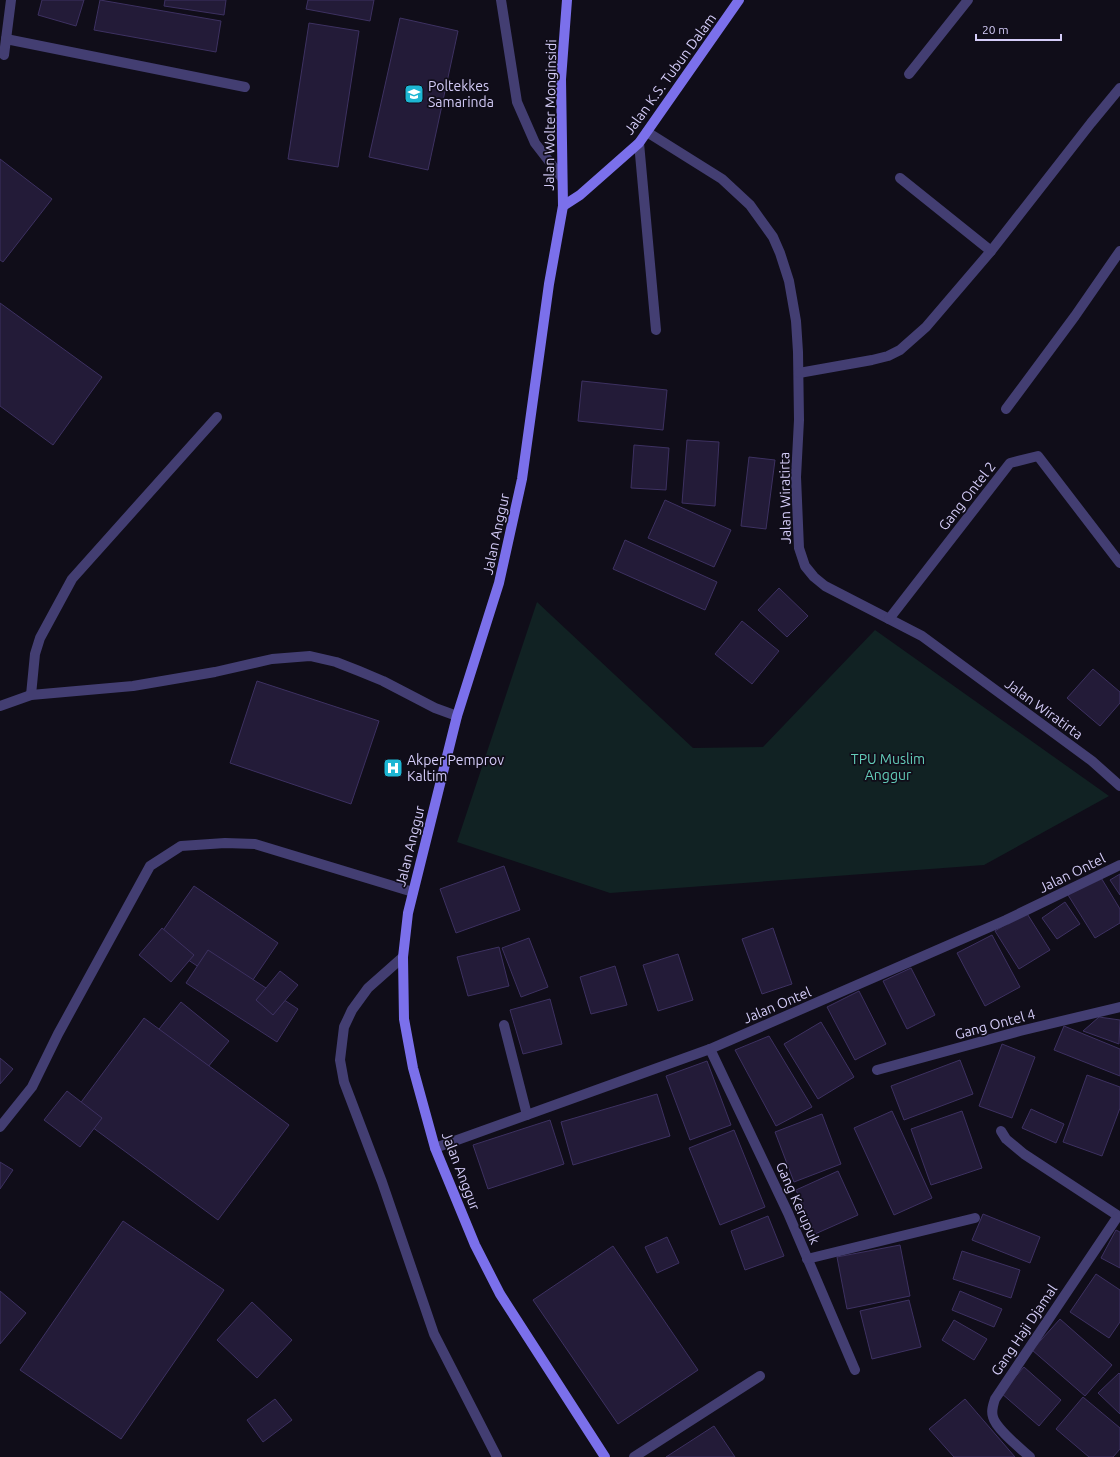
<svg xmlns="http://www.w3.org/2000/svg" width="1120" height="1457" viewBox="0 0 1120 1457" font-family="Ubuntu,sans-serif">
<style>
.green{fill:#112223}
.building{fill:#231b38;stroke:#3d3161}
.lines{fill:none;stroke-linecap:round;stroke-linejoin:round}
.street{stroke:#433e72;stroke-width:10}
.secondary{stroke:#7b70eb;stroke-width:10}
.labels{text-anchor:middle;stroke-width:3.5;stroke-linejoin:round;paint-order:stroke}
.street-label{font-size:14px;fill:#d4ccf8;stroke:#100d19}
.poi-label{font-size:14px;fill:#d4ccf8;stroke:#100d19;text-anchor:start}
.park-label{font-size:14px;fill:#63cdb9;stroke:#100d19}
</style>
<rect width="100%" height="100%" fill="#100d19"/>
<polygon class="green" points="537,602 693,748 763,747 875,630 1109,796 984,865 610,893 457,842"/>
<g class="building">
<polygon points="42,0 84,0 76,26 38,15"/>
<polygon points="100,0 221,21 216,52 94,30"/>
<polygon points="165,0 226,0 224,15 164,6"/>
<polygon points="308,0 374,0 370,21 306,9"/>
<polygon points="400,18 458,31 428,170 369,157"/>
<polygon points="309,23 359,31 338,167 288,159"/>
<polygon points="0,159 52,199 3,262 0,260"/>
<polygon points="0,303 102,377 53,445 0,406"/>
<polygon points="582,381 667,390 663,430 578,421"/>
<polygon points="687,440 719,442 715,506 682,503"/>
<polygon points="634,445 669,448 666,490 631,488"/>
<polygon points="749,457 775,460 766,529 741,526"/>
<polygon points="665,500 731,530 714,567 648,538"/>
<polygon points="625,540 717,582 705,610 613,569"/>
<polygon points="779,588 808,616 787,637 758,610"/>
<polygon points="742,621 779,651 752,684 715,654"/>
<polygon points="1093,669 1120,692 1120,703 1100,726 1067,698"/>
<polygon points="257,681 379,721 351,804 230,763"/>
<polygon points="504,866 520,910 456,933 440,889"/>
<polygon points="1120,874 1120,895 1110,880"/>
<polygon points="1100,876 1120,909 1120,923 1095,938 1068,895"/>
<polygon points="194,886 278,943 242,996 157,939"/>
<polygon points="1065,902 1080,924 1057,939 1042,918"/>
<polygon points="1026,912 1050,950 1019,969 995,931"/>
<polygon points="162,928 194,955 171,982 139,955"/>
<polygon points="773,928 792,984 762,994 742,939"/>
<polygon points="992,935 1020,987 985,1006 957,953"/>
<polygon points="529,938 548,987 521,997 502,948"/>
<polygon points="499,947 509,986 468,996 457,957"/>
<polygon points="208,950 298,1009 277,1042 186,983"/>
<polygon points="678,954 693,1000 658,1011 643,965"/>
<polygon points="615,966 627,1005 591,1014 580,977"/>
<polygon points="911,968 935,1015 907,1029 883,981"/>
<polygon points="280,971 298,985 273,1015 256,1000"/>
<polygon points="859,991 886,1044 855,1060 827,1007"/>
<polygon points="550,999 562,1044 523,1054 510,1010"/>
<polygon points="181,1002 229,1041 152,1136 103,1098"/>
<polygon points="1099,1017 1120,1020 1119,1044 1083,1031"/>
<polygon points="144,1018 289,1125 218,1220 73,1113"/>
<polygon points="821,1022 854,1077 818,1099 784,1044"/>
<polygon points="1064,1026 1120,1049 1120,1076 1054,1050"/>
<polygon points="769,1036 812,1107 776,1126 735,1050"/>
<polygon points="1002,1044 1035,1057 1012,1118 979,1106"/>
<polygon points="0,1058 13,1069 0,1084"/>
<polygon points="960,1060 973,1094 904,1120 891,1086"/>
<polygon points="707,1061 731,1125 690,1140 666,1076"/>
<polygon points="1087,1075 1120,1087 1120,1108 1102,1156 1063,1142"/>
<polygon points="67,1091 102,1118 80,1147 44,1120"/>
<polygon points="657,1094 670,1136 573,1165 561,1122"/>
<polygon points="1031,1109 1064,1124 1056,1143 1022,1128"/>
<polygon points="892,1111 932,1198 894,1215 854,1128"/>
<polygon points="962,1111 982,1168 931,1185 911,1129"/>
<polygon points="822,1114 841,1164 794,1182 775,1132"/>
<polygon points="550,1120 564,1164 488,1189 473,1145"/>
<polygon points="734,1130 765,1207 720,1225 689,1148"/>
<polygon points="0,1162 13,1170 0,1189"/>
<polygon points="838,1171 858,1215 815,1234 796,1190"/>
<polygon points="983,1214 1040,1237 1030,1263 972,1240"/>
<polygon points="768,1216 784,1256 745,1270 731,1231"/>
<polygon points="123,1221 224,1290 121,1439 20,1370"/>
<polygon points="1116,1230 1120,1232 1120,1268 1101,1258"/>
<polygon points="667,1237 679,1263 657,1273 645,1247"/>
<polygon points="900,1245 910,1296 847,1309 837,1257"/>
<polygon points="613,1246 698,1370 618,1424 533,1300"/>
<polygon points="962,1251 1020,1270 1011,1298 953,1279"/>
<polygon points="1096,1274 1120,1290 1120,1322 1109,1338 1070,1312"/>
<polygon points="0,1291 26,1313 0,1344"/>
<polygon points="960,1291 1002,1309 994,1327 952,1310"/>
<polygon points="909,1300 921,1347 872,1359 860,1311"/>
<polygon points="252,1302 292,1340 257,1378 217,1340"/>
<polygon points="1060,1319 1112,1365 1085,1396 1032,1350"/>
<polygon points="954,1320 987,1339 974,1360 942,1340"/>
<polygon points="1024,1367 1061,1400 1039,1426 1001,1393"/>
<polygon points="1119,1373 1120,1374 1120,1414 1098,1393"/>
<polygon points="1083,1397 1120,1428 1120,1449 1113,1457 1089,1457 1056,1429"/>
<polygon points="275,1399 292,1420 263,1442 247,1420"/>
<polygon points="965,1399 1015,1457 954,1457 929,1429"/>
<polygon points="714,1426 735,1457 666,1457"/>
</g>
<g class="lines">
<g class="street">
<polyline points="501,0 517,102 535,143 562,178"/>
<polyline points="6,39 245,87"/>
<polyline points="4,55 11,0"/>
<polyline points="909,74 968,0"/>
<polyline points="647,132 722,179 750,205 773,237 780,253 789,281 796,321 798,352 799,420 796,477 799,548 805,566 814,577 825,586 922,636 1092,761 1120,786"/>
<polyline points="639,143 656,330"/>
<polyline points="900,178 991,251"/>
<polyline points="799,373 872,360 888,356 900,350 926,327 991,251 1091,123 1120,88"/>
<polyline points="1006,409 1075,316 1120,251"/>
<polyline points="889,619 1010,463 1038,456 1120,563"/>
<polyline points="31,695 35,654 40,638 72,579 217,417"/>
<polyline points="0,706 31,695 133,686 215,672 272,659 310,656 336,662 359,671 383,681 435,708 457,716"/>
<polyline points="403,957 368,988 352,1010 344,1027 340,1060 344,1082 382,1182 434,1334 497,1457"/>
<polyline points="504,1025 527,1115"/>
<polyline points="710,1049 788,1213 855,1370"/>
<polyline points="877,1070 1020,1031 1120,1007"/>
<polyline points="0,1127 32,1087 58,1034 150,866 181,846 225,843 255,844 413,892"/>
<polyline points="1001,1131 1006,1139 1024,1154 1120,1217"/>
<polyline points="435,1148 710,1049 1006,920 1120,865"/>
<polyline points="807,1259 975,1218"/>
<polyline points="634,1457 760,1376"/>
<path d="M1030,1457C1020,1448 996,1429 993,1417C991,1411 993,1405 995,1399L1118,1216"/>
</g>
<g class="secondary">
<polyline points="567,0 561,79 563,206 549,284 522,479 499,583 457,716 408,913 403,957 404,1019 413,1068 435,1148 475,1245 500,1294 605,1457"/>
<polyline points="563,206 580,195 639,143 739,0"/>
</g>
</g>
<defs>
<g id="school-square" transform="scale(1)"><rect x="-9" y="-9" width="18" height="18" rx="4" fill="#1db6d3" stroke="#100d19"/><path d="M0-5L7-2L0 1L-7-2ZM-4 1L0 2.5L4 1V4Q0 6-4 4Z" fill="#fff"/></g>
<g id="hospital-square" transform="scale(1)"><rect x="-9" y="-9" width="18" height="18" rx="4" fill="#1db6d3" stroke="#100d19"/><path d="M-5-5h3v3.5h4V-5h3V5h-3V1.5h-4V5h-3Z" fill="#fff"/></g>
</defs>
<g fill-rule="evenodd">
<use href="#school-square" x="414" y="94"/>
<use href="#hospital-square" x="393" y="768"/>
</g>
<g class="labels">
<g class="street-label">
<text transform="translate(670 74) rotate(-54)" y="5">Jalan K.S. Tubun Dalam</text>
<text transform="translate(550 115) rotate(-89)" y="5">Jalan Wolter Monginsidi</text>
<text transform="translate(967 496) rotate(-52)" y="5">Gang Ontel 2</text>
<text transform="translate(785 498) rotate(-91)" y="5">Jalan Wiratirta</text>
<text transform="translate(496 534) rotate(-78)" y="5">Jalan Anggur</text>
<text transform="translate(1044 709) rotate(36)" y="5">Jalan Wiratirta</text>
<text transform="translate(410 846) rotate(-76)" y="5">Jalan Anggur</text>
<text transform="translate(1072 873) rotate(-26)" y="5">Jalan Ontel</text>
<text transform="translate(777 1005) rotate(-23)" y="5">Jalan Ontel</text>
<text transform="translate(995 1024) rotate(-15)" y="5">Gang Ontel 4</text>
<text transform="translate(461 1171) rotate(69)" y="5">Jalan Anggur</text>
<text transform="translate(798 1203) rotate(66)" y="5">Gang Kerupuk</text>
<text transform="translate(1024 1330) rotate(-56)" y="5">Gang Haji Djamal</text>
</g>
<g class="poi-label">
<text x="428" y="91">Poltekkes<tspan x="428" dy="16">Samarinda</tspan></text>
<text x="407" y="765">Akper Pemprov<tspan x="407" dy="16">Kaltim</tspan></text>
</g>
<g class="park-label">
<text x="888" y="764">TPU Muslim<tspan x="888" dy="16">Anggur</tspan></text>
</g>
</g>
<path d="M976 34v6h85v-6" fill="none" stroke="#d4ccf8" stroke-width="2"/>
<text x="982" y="34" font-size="12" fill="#d4ccf8" stroke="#100d19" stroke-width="3" paint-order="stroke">20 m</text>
</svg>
